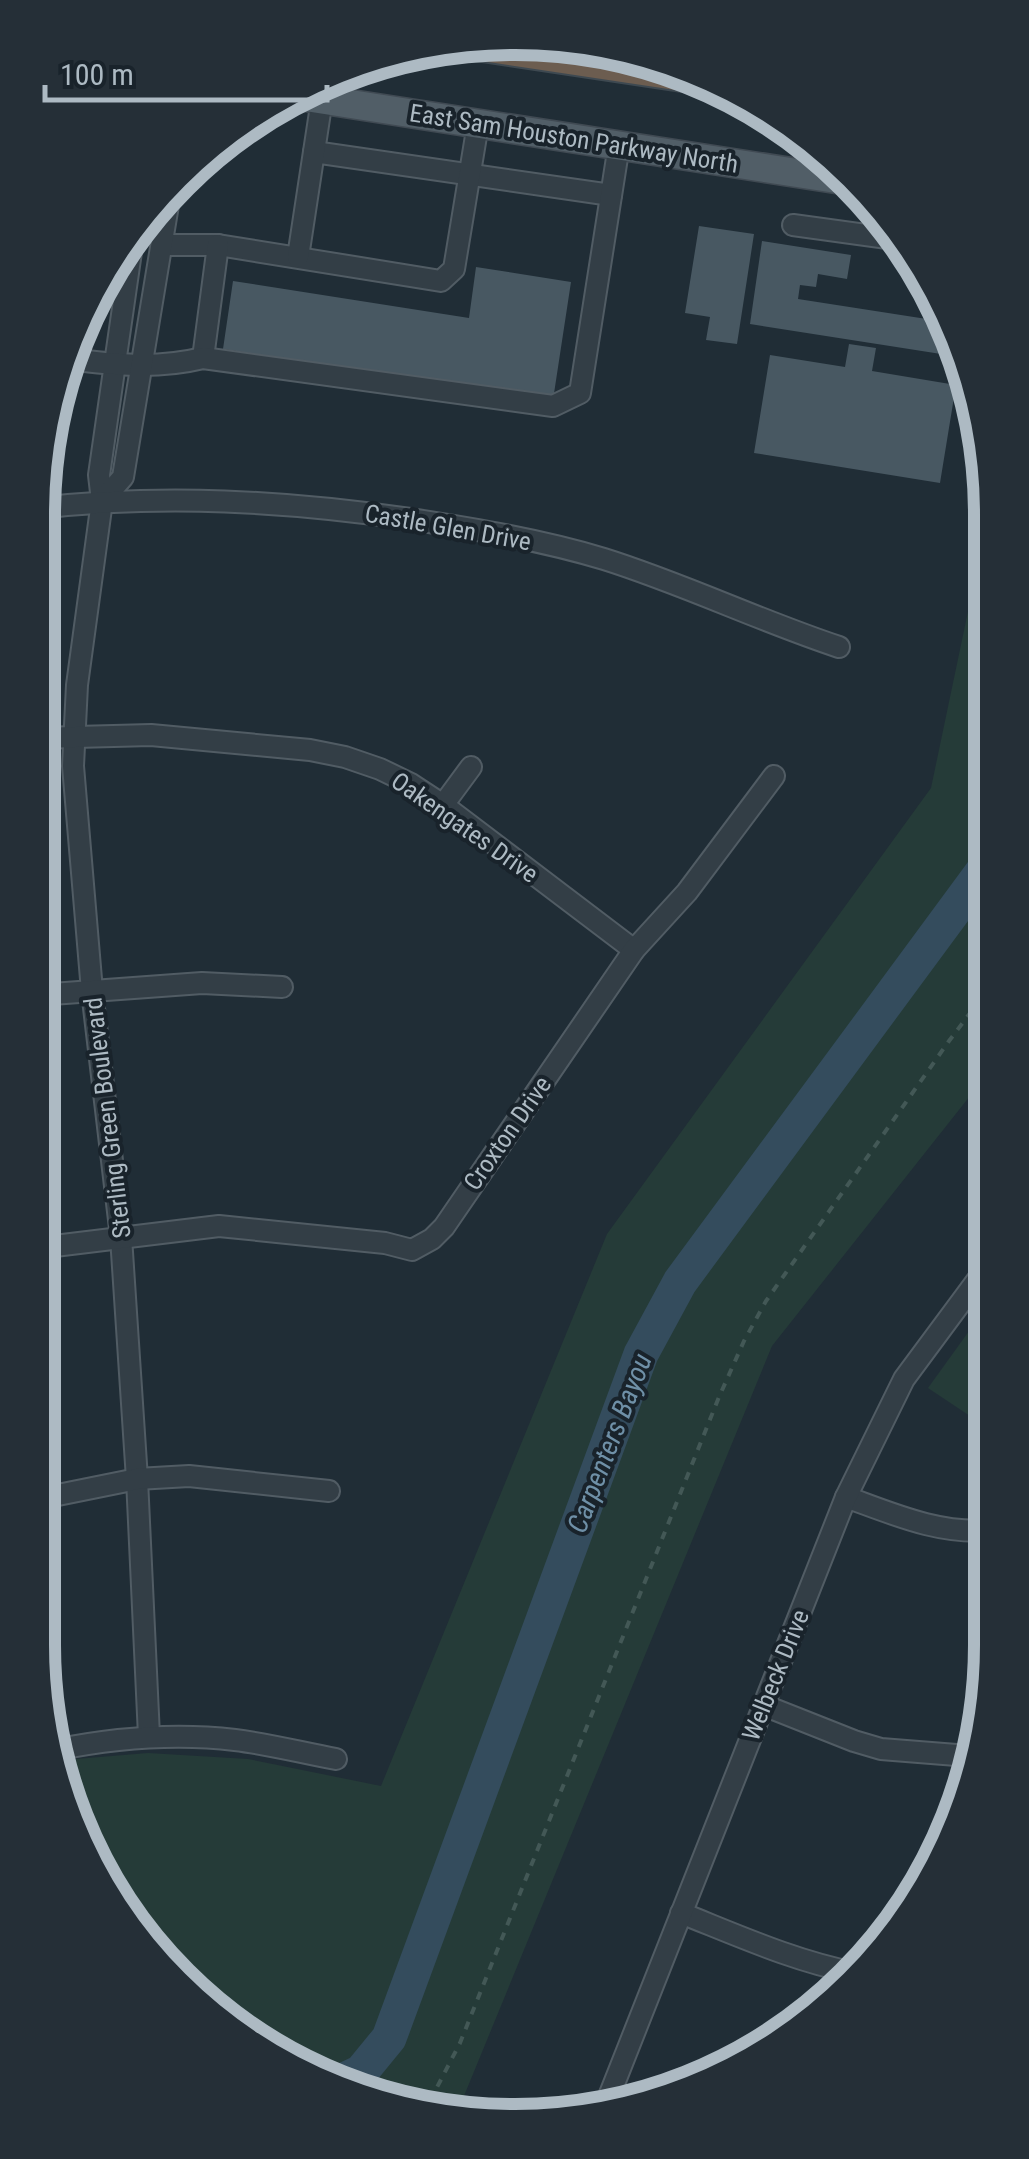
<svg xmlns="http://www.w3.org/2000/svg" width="1029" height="2159" viewBox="0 0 1029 2159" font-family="'Roboto Condensed',sans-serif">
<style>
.green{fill:#253b38}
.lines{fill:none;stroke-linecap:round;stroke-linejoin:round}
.river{stroke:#344c5d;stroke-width:35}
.building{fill:#485862}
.minor-casing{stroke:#515c64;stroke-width:24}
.major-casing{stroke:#404a53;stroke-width:31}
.highway-casing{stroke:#3e4951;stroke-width:34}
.path{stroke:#435856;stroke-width:4;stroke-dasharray:8 8;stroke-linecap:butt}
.minor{stroke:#333e46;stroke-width:20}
.major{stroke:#515e67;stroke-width:28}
.highway{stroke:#6c5d50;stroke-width:30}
.labels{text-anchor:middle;stroke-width:8;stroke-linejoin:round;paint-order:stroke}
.street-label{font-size:25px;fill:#adbac3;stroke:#19232b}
.water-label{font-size:28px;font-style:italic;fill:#6f90a7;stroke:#19232b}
.rim{fill:none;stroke:#adbac3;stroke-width:12}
</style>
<rect width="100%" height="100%" fill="#202d36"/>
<g class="green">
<polygon points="971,597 988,600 989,1072 772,1346 457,2113 421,2112 250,2041 136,1935 63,1798 57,1763 76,1759 148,1753 248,1759 381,1786 607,1234 931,788"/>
<polygon points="990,1302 991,1416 973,1418 928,1388"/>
</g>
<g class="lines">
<polyline class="river" points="344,2080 361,2072 389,2038 641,1354 680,1282 989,863"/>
</g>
<g class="building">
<polygon points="699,226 754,234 737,344 706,340 710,317 685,313"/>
<polygon points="762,241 851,255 847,279 818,274 816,287 800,285 798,299 946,322 941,354 750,324"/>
<polygon points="476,267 571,282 553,400 223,349 233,281 469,318"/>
<polygon points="849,344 876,348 872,371 956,385 940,483 754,453 770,355 845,367"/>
<polygon points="979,420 987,452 987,476 970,474"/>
</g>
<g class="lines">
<g class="minor-casing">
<g id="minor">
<polyline points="314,152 611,195"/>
<polyline points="793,225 902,240"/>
<polyline points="132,245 99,475 102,501 77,685 73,766 92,991 121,1237 137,1479 149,1736"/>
<polyline points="162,245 218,245 441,281 454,269 478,124"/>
<polyline points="298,257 322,99"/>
<polyline points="203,358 218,245"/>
<path d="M69,359C115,365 158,369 203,358L553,406L580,393L619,145"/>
<polyline points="77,360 85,315"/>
<polyline points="102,501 123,477 171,187"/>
<path d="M39,508C164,494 286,501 410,519C475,529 541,540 604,559C684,584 760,621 839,647"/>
<polyline points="38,738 151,735 310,750 345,757 380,769 411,784 443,805 634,950"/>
<polyline points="443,805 471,767"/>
<polyline points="38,995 202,983 282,987"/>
<polyline points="38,1248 219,1226 385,1243 412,1250 432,1239 444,1227 634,950 687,892 774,776"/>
<path d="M846,1497C893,1514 940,1535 991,1530"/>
<polyline points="38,1499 137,1479 189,1476 329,1491"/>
<polyline points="763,1705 854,1741 881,1749 969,1756"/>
<path d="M55,1750C114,1738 175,1733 235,1740C269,1744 303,1753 336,1759"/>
<path d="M681,1913C739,1936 794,1961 855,1973"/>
<polyline points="604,2109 846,1497 904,1379 990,1263"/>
</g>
</g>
<g class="major-casing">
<polyline id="major" points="299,96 849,181"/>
</g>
<g class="highway-casing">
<polyline id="highway" points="476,45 709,80"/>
</g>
<polyline class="path" points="417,2111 434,2093 460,2043 719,1397 744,1341 766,1301 949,1041 989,988"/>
<use href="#minor" class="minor"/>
<use href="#major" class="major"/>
<use href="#highway" class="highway"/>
</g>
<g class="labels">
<g class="street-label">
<text transform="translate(574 138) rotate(9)" y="9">East Sam Houston Parkway North</text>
<text transform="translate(448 527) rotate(10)" y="9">Castle Glen Drive</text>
<text transform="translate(465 827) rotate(35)" y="9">Oakengates Drive</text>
<text transform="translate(107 1118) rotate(-97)" y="9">Sterling Green Boulevard</text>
<text transform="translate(507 1133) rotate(-55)" y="9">Croxton Drive</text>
<text transform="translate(775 1675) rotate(-68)" y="9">Welbeck Drive</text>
</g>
<g class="water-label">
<text transform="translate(609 1443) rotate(-69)" y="10">Carpenters Bayou</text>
</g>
</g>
<path d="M0 0H1029V2159H0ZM514 55H515A459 459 0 0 1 974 514V1645A459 459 0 0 1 515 2104H514A459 459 0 0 1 55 1645V514A459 459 0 0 1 514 55Z" fill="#252f37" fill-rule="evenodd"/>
<path class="rim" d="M514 55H515A459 459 0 0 1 974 514V1645A459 459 0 0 1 515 2104H514A459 459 0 0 1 55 1645V514A459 459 0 0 1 514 55Z"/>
<path d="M45 85v15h282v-15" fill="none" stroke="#adbac3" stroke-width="5"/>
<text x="60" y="85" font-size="30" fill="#adbac3" stroke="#19232b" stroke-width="8" paint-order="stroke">100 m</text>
</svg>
